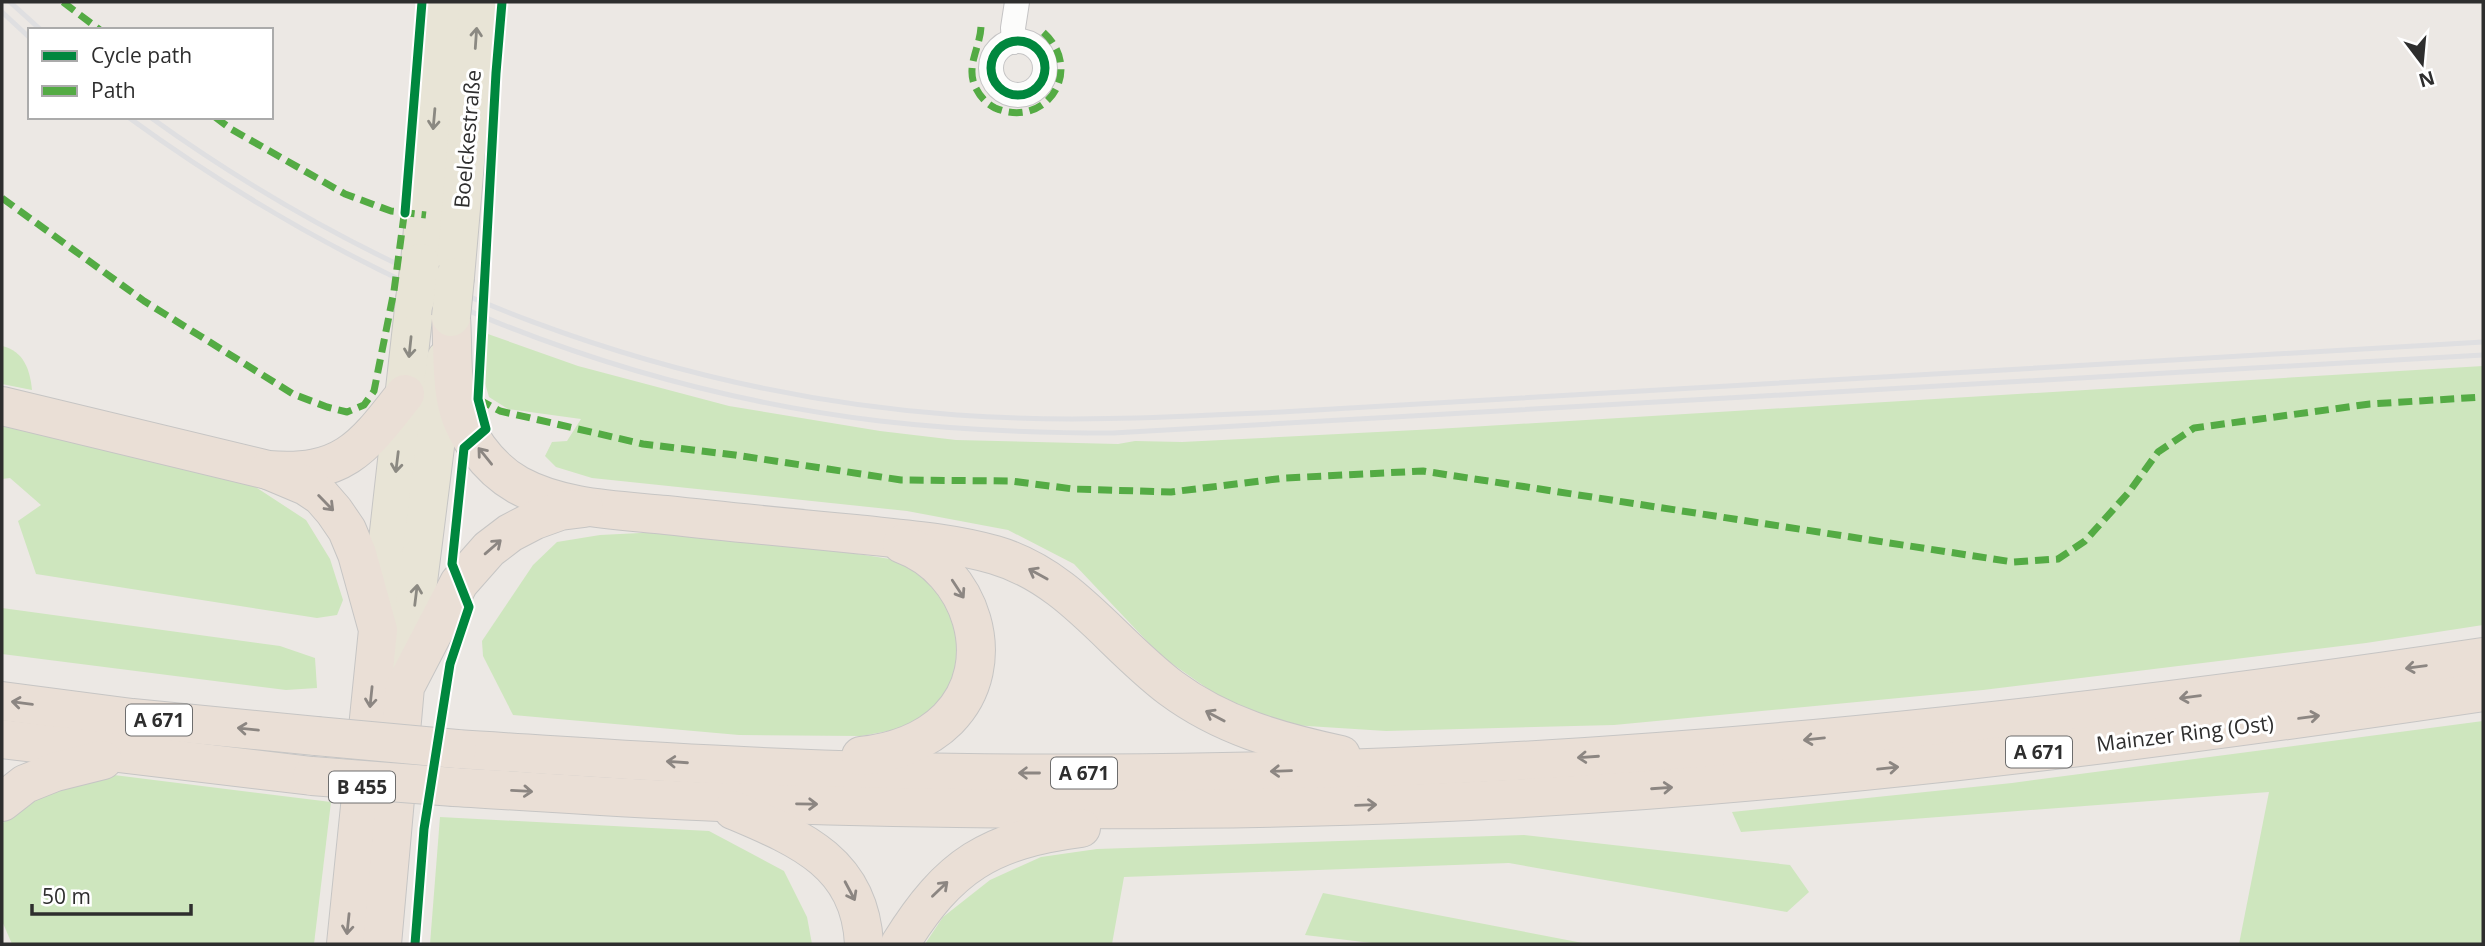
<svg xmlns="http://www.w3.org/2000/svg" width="2485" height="946" viewBox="0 0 2485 946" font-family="'Open Sans',sans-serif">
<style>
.green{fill:#cee6be}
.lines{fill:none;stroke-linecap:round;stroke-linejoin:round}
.street-casing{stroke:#c5c4c5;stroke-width:26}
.primary-casing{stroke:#c6c5c4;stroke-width:40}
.highway-casing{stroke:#c6c5c4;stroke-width:40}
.street{stroke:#fcfcfb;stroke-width:24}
.primary{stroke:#e8e4d6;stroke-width:38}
.highway{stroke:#eadfd6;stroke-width:38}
.rail{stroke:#dfdfe1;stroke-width:5}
.primary-bridge-casing{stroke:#c6c5c4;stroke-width:40;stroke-linecap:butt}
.highway-bridge-casing{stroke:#c6c5c4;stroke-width:40;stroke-linecap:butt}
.primary-bridge{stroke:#e8e4d6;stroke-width:38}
.highway-bridge{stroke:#eadfd6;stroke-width:38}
.quiet{stroke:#54ab44;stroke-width:7;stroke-dasharray:14 7;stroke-linecap:butt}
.cycleway-casing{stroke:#fff;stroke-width:13}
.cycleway{stroke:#00873e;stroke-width:9}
.oneway{stroke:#8b8982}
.oneway2{stroke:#8c8682}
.labels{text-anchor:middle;stroke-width:6;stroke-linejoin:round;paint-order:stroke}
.shield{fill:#fff;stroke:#6d6d6d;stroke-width:2}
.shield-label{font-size:19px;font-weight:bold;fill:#2e2e2e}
.street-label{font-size:21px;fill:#2e2e2e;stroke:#fff}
</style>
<rect width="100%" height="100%" fill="#ece8e4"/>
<g class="green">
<polygon points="485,333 578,366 729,406 880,431 956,440 1118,444 1135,441 1182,442 1436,429 2483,366 2483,625 2366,643 1983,690 1614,725 1386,731 1292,725 1224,700 1161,656 1074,564 1008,530 907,511 592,478 556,467 545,456 552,442 567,441 581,419 508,409 489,397 482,373"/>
<path d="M2,346C24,351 30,370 32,390L2,384Z"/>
<polygon points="2,422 248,482 306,520 330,559 343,600 337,615 317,618 36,574 18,521 41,505 10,478 2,479"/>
<polygon points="680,531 766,540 897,560 936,579 967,635 942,707 899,729 861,736 739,735 513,715 483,656 482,641 533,565 557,542 600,535"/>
<polygon points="2,608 280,646 315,658 317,688 286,690 2,654"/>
<polygon points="2483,721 2483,944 2239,944 2269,792 1741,832 1732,812 2012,783"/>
<polygon points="98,773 331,802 314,944 12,944 2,921 2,825 13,806"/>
<polygon points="440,817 709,831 784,871 807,917 812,944 430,944"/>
<polygon points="1524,835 1790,865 1809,892 1787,912 1509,863 1124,877 1112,944 925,944 943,917 990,880 1041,857 1097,849"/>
<polygon points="1323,893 1588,944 1380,944 1305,935"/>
</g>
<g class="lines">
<g class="street-casing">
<g id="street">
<circle cx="1018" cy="68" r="27"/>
<polyline points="1014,42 1013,28 1017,2"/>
</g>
</g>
<g class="primary-casing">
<g id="primary">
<polyline points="420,263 443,2"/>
<polyline points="455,277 479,2"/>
<polyline points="378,630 415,300"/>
<polyline points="405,685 446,359"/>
</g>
</g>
<g class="highway-casing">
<g id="highway">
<path d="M451,317C453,344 451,373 456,399C462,433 488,468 518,485C562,509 616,510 666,515C729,522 792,528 855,534C901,539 950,542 995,555C1070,577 1111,643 1171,688C1222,726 1280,742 1341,755"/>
<path d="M2,406L268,470C343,476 363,448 405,394"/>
<polyline points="268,470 306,486 321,496 334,511 347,530 357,554 378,630 346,944"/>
<polyline points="2,701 132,718 316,736"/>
<polyline points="2,739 312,776"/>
<path d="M457,749C552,755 647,762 743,766C902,774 1063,775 1223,772C1645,765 2066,719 2483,657"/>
<path d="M861,756C892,753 925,742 948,719C1003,663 971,569 902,544"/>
<path d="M454,787C542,792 631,799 719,802C954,810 1190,813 1425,803C1780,788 2133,744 2483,692"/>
<polyline points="2,802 25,784 55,772 103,760"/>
<path d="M733,810C799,838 860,862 864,944"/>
<polyline points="382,944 405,687 459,583 489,549 510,533 535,520 560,511 584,508"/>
<path d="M900,944C949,865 989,840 1081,828"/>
</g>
</g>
<use href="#street" class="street"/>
<use href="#primary" class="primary"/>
<use href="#highway" class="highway"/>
<g class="rail">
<polyline points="10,2 41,30"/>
<polyline points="2,12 30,38"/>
<path d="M128,117C351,279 605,388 880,421C958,430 1035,433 1113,433L2483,355"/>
<path d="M150,117C386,287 666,394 957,415C1065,423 1173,417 1281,412L2483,342"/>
</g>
<g class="primary-bridge-casing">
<g id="primary-bridge">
<polyline points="415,300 420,263"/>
<polyline points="451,317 455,277"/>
</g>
</g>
<g class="highway-bridge-casing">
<g id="highway-bridge">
<polyline points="316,736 457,749"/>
<polyline points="312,776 454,787"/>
</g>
</g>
<use href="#primary-bridge" class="primary-bridge"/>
<use href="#highway-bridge" class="highway-bridge"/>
<g class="quiet">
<polyline points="63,2 100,30"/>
<path d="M981,27C980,47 967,64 974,84C978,94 985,103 995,108C1047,130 1085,69 1043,32"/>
<polyline points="215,117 231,129 345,194 391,211 426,215"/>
<polyline points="2,198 144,301 293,394 327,407 347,412 364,405 374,391 394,291 405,208"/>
<polyline points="478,399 500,411 643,444 735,455 901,480 1011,481 1073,489 1171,492 1285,478 1423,471 2013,562 2058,559 2085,541 2129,492 2158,452 2194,428 2370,404 2483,397"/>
</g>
<g class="cycleway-casing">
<g id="cycleway">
<circle cx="1018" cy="68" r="27"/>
<polyline points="405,213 422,2"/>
<polyline points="415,944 424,829 450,664 469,607 452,564 464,448 486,429 478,399 496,73 502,2"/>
</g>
</g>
<use href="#cycleway" class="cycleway"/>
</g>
<defs><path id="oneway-shaft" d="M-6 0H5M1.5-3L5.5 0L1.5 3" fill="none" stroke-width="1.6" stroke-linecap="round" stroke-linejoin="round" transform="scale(1.75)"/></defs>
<g class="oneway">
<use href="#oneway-shaft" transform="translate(476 38) rotate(-86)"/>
<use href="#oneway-shaft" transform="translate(434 119) rotate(95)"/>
<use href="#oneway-shaft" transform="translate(410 347) rotate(96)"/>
<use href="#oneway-shaft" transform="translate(397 462) rotate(97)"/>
<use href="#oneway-shaft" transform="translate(416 595) rotate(-83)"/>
</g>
<g class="oneway2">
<use href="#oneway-shaft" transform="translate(485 456) rotate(-129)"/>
<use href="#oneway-shaft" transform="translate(326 503) rotate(46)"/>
<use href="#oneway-shaft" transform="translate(493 547) rotate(-41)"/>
<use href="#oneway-shaft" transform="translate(1038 574) rotate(-151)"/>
<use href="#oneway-shaft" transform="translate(958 589) rotate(57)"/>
<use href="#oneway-shaft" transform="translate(2416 667) rotate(172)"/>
<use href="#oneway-shaft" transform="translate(371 697) rotate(96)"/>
<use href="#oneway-shaft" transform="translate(2190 697) rotate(173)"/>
<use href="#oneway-shaft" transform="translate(22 703) rotate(-173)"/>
<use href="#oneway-shaft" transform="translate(1215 716) rotate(-152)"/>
<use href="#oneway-shaft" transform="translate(2309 717) rotate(-8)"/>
<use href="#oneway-shaft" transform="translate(248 729) rotate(-174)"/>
<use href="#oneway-shaft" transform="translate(1814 739) rotate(174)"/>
<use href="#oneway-shaft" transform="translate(1588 757) rotate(176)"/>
<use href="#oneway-shaft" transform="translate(677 762) rotate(-176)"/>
<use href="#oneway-shaft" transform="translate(1888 768) rotate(-6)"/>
<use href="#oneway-shaft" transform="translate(1281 771) rotate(178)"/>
<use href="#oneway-shaft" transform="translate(1029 773) rotate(180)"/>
<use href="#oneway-shaft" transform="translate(1662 788) rotate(-4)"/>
<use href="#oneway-shaft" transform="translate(522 791) rotate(3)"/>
<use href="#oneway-shaft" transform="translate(807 804) rotate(1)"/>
<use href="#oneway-shaft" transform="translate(1366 805) rotate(-2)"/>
<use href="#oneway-shaft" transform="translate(940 889) rotate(-44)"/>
<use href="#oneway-shaft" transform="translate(850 891) rotate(62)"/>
<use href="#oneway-shaft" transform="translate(348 924) rotate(96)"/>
</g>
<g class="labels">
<g class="shield">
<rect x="126" y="704.5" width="66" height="31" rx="5"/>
<rect x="2006" y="736.5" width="66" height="31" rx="5"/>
<rect x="1051" y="757.5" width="66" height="31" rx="5"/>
<rect x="329" y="771.5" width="66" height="31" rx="5"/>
</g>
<g class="shield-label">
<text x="159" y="727">A 671</text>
<text x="2039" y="759">A 671</text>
<text x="1084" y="780">A 671</text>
<text x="362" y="794">B 455</text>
</g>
<g class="street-label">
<text transform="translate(468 139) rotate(-85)" y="7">Boelckestraße</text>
<text transform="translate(2185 734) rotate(-7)" y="7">Mainzer Ring (Ost)</text>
</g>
</g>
<rect width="2485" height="946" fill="none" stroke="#2e2e2e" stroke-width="7"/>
<rect x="28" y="28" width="245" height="91" fill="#ffffff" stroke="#ababab" stroke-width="2"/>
<rect x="42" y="51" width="35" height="10" fill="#00873e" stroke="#ababab" stroke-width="2"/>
<text x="91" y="63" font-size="21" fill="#2e2e2e">Cycle path</text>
<rect x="42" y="86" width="35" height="10" fill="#54ab44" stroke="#ababab" stroke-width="2"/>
<text x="91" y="98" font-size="21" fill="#2e2e2e">Path</text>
<g transform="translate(2422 63) rotate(164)" stroke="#ffffff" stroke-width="5" paint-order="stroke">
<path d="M0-5L12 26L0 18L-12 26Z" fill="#2e2e2e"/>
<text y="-10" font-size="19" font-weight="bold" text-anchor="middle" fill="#2e2e2e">N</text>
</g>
<path d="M32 904v10h159v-10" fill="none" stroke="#2e2e2e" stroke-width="3.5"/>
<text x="42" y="904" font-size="21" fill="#2e2e2e" stroke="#ffffff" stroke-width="5" paint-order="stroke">50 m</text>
</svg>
